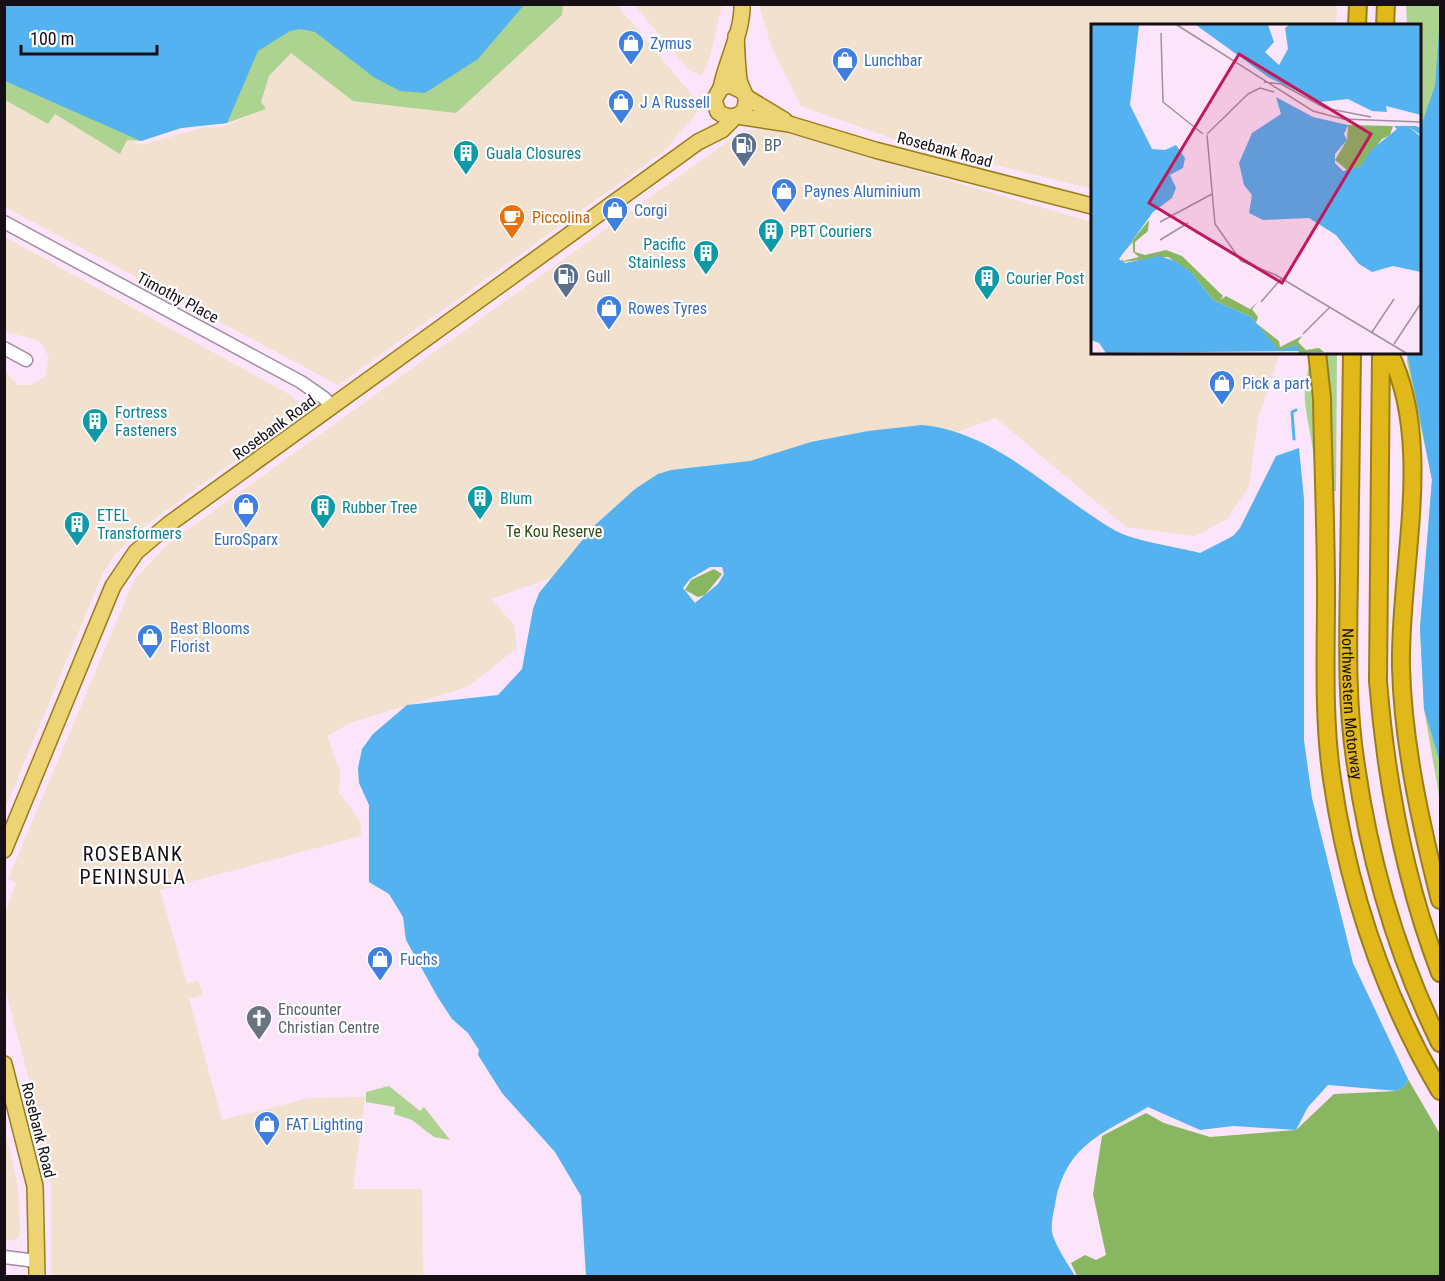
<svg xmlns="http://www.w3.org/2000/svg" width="1445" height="1281" viewBox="0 0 1445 1281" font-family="'Roboto Condensed',sans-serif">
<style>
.industrial{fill:#f1e1ce}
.green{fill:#acd38f}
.forest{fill:#89b761}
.water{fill:#53b2ef;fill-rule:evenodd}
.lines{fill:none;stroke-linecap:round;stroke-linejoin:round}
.stream{stroke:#53b2ef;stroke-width:3}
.minor-casing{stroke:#a28ca0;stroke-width:15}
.major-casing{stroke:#997d18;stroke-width:18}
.highway-casing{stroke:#997d18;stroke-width:20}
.minor{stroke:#fff;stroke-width:12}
.major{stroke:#ecd475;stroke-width:15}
.highway{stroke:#e0b819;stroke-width:16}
.labels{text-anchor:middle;stroke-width:4.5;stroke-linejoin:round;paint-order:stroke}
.shop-label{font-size:16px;fill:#366cbe;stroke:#fff;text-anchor:start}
.service-label{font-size:16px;fill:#4e5e75;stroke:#fff;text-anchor:start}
.street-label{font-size:16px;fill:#160f16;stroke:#fff}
.culture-label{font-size:16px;fill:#0d838f;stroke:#fff;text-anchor:start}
.food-label{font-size:16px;fill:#c56008;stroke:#fff;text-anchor:start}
.park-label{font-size:16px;fill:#304d10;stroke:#fff}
.worship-label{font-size:16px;fill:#5b616d;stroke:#fff;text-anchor:start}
.quarter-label{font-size:20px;letter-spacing:1.5px;fill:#160f16;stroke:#fff}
.inset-road{fill:none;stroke:#a08f9f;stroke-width:1.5}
.view{fill:#c2185b;fill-opacity:0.15;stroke:#c2185b;stroke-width:3}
.inset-edge{fill:none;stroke:#160f16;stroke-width:3}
</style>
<rect width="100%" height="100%" fill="#fce5fa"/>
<g class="industrial">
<polygon points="616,4 697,101 696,114 664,151 338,385 5,207 4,100 48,123 55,114 142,145 201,128 222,127 265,109 261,102 269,76 291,52 353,101 562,16 563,5"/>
<polygon points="634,5 722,5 710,57 702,76 690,71"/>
<polygon points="759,5 1337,4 1337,5 1336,25 1092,26 1092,189 905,143 801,106 771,46"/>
<polygon points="765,127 1092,222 1092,352 1280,353 1258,419 1249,486 1227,519 1195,536 1126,527 996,418 491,599 514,625 517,648 467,687 350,723 327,736 340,772 339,793 361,822 361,836 160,890 187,984 198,980 203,995 189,999 222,1120 310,1098 365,1097 353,1189 422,1189 423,1276 51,1276 51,1183 37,1135 40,1122 5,988 5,913 16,883 8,879 134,580 169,543 731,139 744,131"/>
<polygon points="5,237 292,396 299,405 298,414 139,530 114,556 102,575 5,809 5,370 17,385 32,385 45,376 49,358 43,345 34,339 5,332"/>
<polygon points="5,1131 18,1186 20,1236 14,1241 5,1239"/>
</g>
<g class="green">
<polygon points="5,5 563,5 562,15 456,113 353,101 291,53 269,76 261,102 266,109 227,123 181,128 141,141 127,140 120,154 55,114 48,124 5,100"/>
<polygon points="1406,5 1440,5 1440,801 1424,709 1420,628 1432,480 1407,362 1407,353 1420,352 1420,26 1407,25"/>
<path d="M1313,353H1337L1336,491L1317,494C1315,479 1315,465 1313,451C1307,406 1298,399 1313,353Z"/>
<polygon points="389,1086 420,1111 424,1107 450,1140 434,1137 412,1120 394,1114 395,1107 366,1102 366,1092"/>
</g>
<g class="forest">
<polygon points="714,569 722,574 705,595 698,597 685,590 691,580"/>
<polygon points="1408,1079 1440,1134 1440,1276 1077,1276 1071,1263 1085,1255 1096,1260 1106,1255 1093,1194 1102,1136 1146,1113 1164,1123 1210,1137 1296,1130 1334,1094 1397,1091 1405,1086"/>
</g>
<g class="water">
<polygon points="5,4 524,4 524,5 478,59 425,93 400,91 375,78 315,32 301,29 290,31 258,51 227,123 181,128 141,141 5,81"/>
<polygon points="1440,18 1440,762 1424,709 1420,628 1432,480 1407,353 1420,352 1420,145 1421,126 1435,86"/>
<path d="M922,425C997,432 1053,495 1116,531C1134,541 1177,547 1200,553L1233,536L1240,528L1276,456L1299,448L1304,499V740L1312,798L1353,963L1408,1079L1405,1086L1397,1091L1328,1085L1308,1107L1296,1130L1233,1126L1200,1130L1148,1107C1102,1134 1065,1145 1055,1205C1053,1215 1050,1226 1053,1236C1058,1250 1068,1264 1075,1276H586L581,1196L555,1152L502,1093L478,1055L479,1050L468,1033L452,1019L437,996L406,940L403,917L389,894L369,882V805L359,783L358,768L362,749L373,734L407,705L498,695L522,669L533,609L539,593L594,526L635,489L658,474L671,470L750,461L811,442L868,431ZM710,567H722L724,574L718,584L695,603L683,588L690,579Z"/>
</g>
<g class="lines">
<polyline class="stream" points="1294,439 1292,412 1296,410"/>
<g class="minor-casing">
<g id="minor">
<polyline points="4,222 301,382 324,398 332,407"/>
<polyline points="4,348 26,360"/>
<polyline points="4,1257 36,1261"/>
</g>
</g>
<g class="major-casing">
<g id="major">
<path d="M736,36C737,50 737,65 739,79C740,87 747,94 746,102C745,118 729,120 718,112L714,100L721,88L730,85L744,92"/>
<path d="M721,88C726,61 743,32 742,4"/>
<polyline points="746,97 784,120"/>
<polyline points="737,116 789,124 875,150 1092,206"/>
<polyline points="4,850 113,586 136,552 169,524 698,142 722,130 736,116"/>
<polyline points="4,1064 35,1186 37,1276"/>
</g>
</g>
<g class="highway-casing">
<g id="highway">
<polyline points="1357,26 1358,4"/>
<polyline points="1385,26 1386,4"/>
<path d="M1317,352L1322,398C1323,463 1326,528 1326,593C1326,655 1323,718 1332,779C1348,889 1384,996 1440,1091"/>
<path id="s1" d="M1352,352C1351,427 1350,501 1349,575C1348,639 1346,703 1356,766C1370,862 1397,956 1440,1043"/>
<path d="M1381,352L1378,681C1386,781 1404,879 1440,973"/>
<path d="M1389,352C1435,443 1399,567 1401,667C1403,745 1421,825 1440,900"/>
</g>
</g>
<use href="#minor" class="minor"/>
<use href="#major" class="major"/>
<use href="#highway" class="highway"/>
</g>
<defs>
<g id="shop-pin" transform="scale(1.35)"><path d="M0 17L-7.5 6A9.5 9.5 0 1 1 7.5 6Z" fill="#3f7fe0" stroke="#fff"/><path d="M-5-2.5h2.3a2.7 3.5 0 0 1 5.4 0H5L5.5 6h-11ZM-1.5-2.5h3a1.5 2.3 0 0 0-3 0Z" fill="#fff"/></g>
<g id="fuel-pin" transform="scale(1.35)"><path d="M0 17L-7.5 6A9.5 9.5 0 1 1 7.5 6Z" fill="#5c6f8a" stroke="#fff"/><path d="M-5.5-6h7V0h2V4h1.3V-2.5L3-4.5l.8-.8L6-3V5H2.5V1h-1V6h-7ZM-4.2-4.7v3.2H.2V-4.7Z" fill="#fff"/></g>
<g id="building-pin" transform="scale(1.35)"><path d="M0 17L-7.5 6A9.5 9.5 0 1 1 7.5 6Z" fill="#0f9aa8" stroke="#fff"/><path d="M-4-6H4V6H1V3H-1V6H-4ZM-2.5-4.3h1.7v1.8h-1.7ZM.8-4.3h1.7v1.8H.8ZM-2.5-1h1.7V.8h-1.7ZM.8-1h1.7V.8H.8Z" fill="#fff"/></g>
<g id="cafe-pin" transform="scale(1.35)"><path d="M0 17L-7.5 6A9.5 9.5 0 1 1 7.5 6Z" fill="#e8710a" stroke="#fff"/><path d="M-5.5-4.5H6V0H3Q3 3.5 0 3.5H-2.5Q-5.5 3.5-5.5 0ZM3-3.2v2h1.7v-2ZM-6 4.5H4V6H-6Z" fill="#fff"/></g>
<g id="church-pin" transform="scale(1.35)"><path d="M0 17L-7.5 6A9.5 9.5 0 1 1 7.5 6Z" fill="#6b7280" stroke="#fff"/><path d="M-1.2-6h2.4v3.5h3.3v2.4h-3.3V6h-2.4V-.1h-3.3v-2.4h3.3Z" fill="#fff"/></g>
</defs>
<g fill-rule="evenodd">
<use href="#shop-pin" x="631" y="43"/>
<use href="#shop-pin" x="845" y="60"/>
<use href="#shop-pin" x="621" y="102"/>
<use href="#fuel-pin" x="744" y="145"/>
<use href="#building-pin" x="466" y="153"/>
<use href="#shop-pin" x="784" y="191"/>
<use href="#shop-pin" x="615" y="210"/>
<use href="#cafe-pin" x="512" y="217"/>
<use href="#building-pin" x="771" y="231"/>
<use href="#building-pin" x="706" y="253"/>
<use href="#fuel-pin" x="566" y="276"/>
<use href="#building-pin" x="987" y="278"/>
<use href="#shop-pin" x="609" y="308"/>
<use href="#shop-pin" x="1222" y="383"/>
<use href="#building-pin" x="95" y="421"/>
<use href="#building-pin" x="480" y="498"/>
<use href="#shop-pin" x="246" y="506"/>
<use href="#building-pin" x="323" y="507"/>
<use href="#building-pin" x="77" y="524"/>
<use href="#shop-pin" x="150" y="637"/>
<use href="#shop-pin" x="380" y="959"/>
<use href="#church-pin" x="259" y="1018"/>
<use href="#shop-pin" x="267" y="1124"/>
</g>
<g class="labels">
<g class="shop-label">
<text x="650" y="49">Zymus</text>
<text x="864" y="66">Lunchbar</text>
<text x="640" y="108">J A Russell</text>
<text x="804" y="197">Paynes Aluminium</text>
<text x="634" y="216">Corgi</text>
<text x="628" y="314">Rowes Tyres</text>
<text x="1242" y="389">Pick a part</text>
<text x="246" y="545" text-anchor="middle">EuroSparx</text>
<text x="170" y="634">Best Blooms<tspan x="170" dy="18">Florist</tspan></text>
<text x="400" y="965">Fuchs</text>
<text x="286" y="1130">FAT Lighting</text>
</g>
<g class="service-label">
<text x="764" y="151">BP</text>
<text x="586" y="282">Gull</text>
</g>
<g class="street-label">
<text transform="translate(945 149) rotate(15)" y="6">Rosebank Road</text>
<text transform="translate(178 297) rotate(28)" y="6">Timothy Place</text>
<text transform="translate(274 427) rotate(-36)" y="6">Rosebank Road</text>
<text dy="6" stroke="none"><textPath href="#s1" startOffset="352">Northwestern Motorway</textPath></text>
<text transform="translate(39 1130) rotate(76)" y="6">Rosebank Road</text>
</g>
<g class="culture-label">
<text x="486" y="159">Guala Closures</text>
<text x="790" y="237">PBT Couriers</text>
<text x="686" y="250" text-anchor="end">Pacific<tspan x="686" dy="18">Stainless</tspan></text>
<text x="1006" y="284">Courier Post</text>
<text x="115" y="418">Fortress<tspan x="115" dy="18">Fasteners</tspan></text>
<text x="500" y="504">Blum</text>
<text x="342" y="513">Rubber Tree</text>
<text x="97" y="521">ETEL<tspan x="97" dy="18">Transformers</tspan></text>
</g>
<g class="food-label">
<text x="532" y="223">Piccolina</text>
</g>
<g class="park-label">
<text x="554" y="537">Te Kou Reserve</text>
</g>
<g class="worship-label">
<text x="278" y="1015">Encounter<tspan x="278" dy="18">Christian Centre</tspan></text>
</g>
<g class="quarter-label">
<text x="133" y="861">ROSEBANK<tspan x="133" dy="23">PENINSULA</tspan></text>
</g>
</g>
<g transform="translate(1091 24)">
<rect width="330" height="330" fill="#fce5fa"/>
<path d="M257,101L302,102L299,111L291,115L269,143L257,147L244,136L256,116ZM58,196L57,207L44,218V228L54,231L75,226L91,232L132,272L129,276L135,272L159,285L167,278L161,285L167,293L165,299L188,317L189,323L211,312L207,318L215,326L228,324L233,328L208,329L205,321L188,327L160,293L122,276L101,249L77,233L31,238V234L32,237L48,233L42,228V218L29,232Z" fill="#89b761"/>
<path d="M0,1H48L39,81L61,125L74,126L85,121L94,134L92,144L79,151L85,164L81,174L62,188L28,235L34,239L68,232L84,237L101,249L122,276L160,293L188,326L205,321L210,327L15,329L8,319L0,316ZM105,1H177L183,18L174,28L188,41L197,25L194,4L198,1H330V91L295,82L296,88L281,87L257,75L229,78L177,53ZM185,73L222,93L257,101L253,110L256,116L244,130V139L252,147L269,143L280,126L306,105L303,102H325L330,104V111L318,103L330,113V248L302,242L281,248L268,240L245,211L218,194L172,196L158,189L161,171L153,161L148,139L161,109L190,90Z" fill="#53b2ef"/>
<path class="inset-road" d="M86,1L222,87L252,95L330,98M70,9L72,78L112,110M173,58L190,60L234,84L280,93M157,70L169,64L183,68M116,110L157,70M116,111L124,200L150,237L185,251L315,329M69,198L121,170M69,216L97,199M170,278L191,254M281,308L303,275M212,310L239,283M303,320L330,279"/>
<path class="view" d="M148,30L280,110L191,259L58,179Z"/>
<rect width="330" height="330" class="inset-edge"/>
</g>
<rect width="1445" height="1281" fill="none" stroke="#160f16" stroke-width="12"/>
<path d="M21 45v9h136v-9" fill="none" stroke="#160f16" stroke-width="3"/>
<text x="30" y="45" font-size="18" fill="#160f16" stroke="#ffffff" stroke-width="4.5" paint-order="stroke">100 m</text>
</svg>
